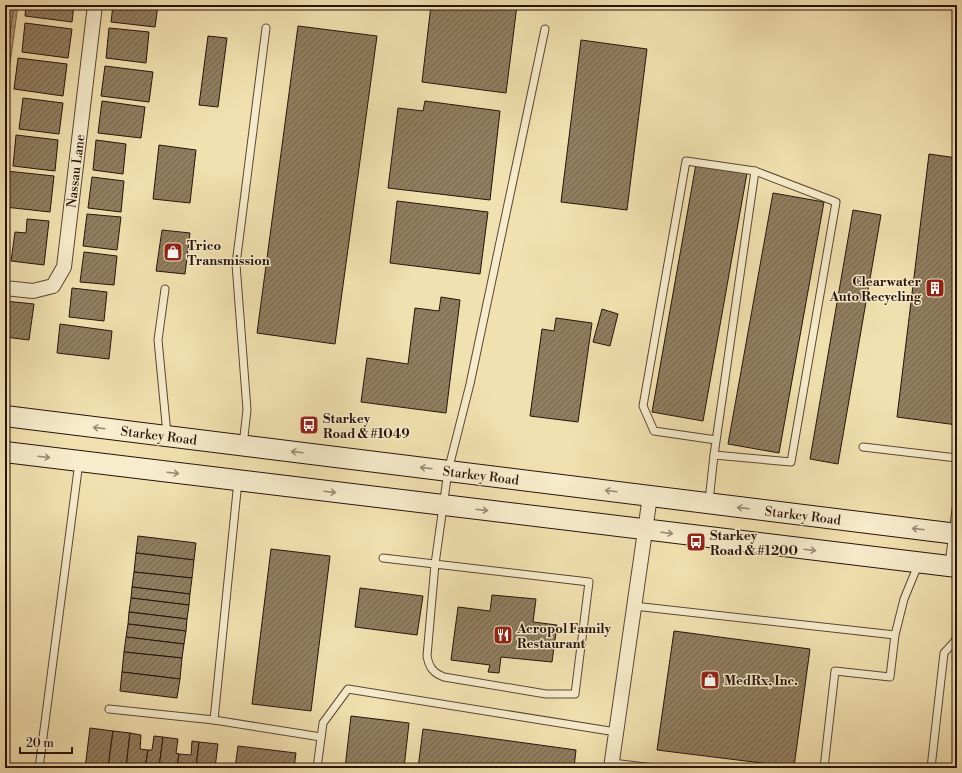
<svg xmlns="http://www.w3.org/2000/svg" width="962" height="773" viewBox="0 0 962 773" font-family="'Libre Bodoni',serif">
<style>
.water{fill:url(#water-waves);stroke:#77644c}
.lines{fill:none;stroke-linecap:round;stroke-linejoin:round}
.shore{stroke:#6a5641;stroke-width:1}
.building{fill:url(#building-hatch);stroke:#27120a}
.lane-casing{stroke:#5a4634;stroke-width:9}
.street-casing{stroke:#5a4634;stroke-width:16}
.secondary-casing{stroke:#27120a;stroke-width:22}
.lane{stroke:#f7eccc;stroke-width:7}
.street{stroke:#f7eccc;stroke-width:14}
.secondary{stroke:#f7eccc;stroke-width:20}
.oneway{stroke:#998a75}
.labels{text-anchor:middle;stroke-width:3;stroke-linejoin:round;paint-order:stroke}
.street-label{font-size:13px;fill:#27120a;stroke:#f7eccc}
.poi-label{font-size:13px;font-weight:bold;fill:#27120a;stroke:#f7eccc;text-anchor:start}
</style>
<defs>
<pattern id="water-waves" width="16" height="10" patternUnits="userSpaceOnUse"><rect width="16" height="10" fill="#ad9b78"/><path d="M0 5q4-4 8 0t8 0" fill="none" stroke="#8d7d61"/></pattern>
<pattern id="building-hatch" width="6" height="6" patternUnits="userSpaceOnUse"><rect width="6" height="6" fill="#917e60"/><path d="M-1 1l2-2M0 6l6-6M5 7l2-2" fill="none" stroke="#76664d"/></pattern>
</defs>
<rect width="100%" height="100%" fill="#f2e1b0"/>
<filter id="stains"><feTurbulence type="fractalNoise" baseFrequency=".005" numOctaves="4"/><feColorMatrix values="0 0 0 0 .2 0 0 0 0 .09 0 0 0 0 .02 0 0 0 .5 -.17"/></filter>
<radialGradient id="worn" r=".72"><stop offset=".6" stop-color="#630" stop-opacity="0"/><stop offset="1" stop-color="#630" stop-opacity=".3"/></radialGradient>
<polygon class="water" points="5,5 18,5 5,101"/>
<g class="lines">
<polyline class="shore" points="5,71 14,5"/>
</g>
<g class="building">
<polygon points="26,5 74,5 72,22 25,16"/>
<polygon points="113,5 158,5 155,27 111,22"/>
<polygon points="431,5 517,5 506,93 422,82"/>
<polygon points="25,23 72,29 68,58 22,52"/>
<polygon points="298,26 377,36 335,344 257,333"/>
<polygon points="109,28 149,32 146,63 106,58"/>
<polygon points="208,36 227,38 218,107 199,105"/>
<polygon points="581,40 647,49 627,210 561,202"/>
<polygon points="18,58 67,64 63,96 14,89"/>
<polygon points="105,66 153,72 149,102 101,96"/>
<polygon points="23,98 63,103 59,134 19,129"/>
<polygon points="102,101 145,107 141,138 98,133"/>
<polygon points="425,101 500,111 490,200 388,188 398,108 423,111"/>
<polygon points="16,135 58,140 55,171 13,166"/>
<polygon points="96,140 126,144 123,174 93,170"/>
<polygon points="159,145 196,150 190,203 153,199"/>
<polygon points="929,154 957,158 957,425 897,417"/>
<polygon points="696,164 747,173 703,421 652,412"/>
<polygon points="6,171 54,176 50,212 5,207 5,179"/>
<polygon points="92,177 124,181 121,212 88,208"/>
<polygon points="773,193 824,202 779,453 728,444"/>
<polygon points="397,201 488,212 480,274 390,263"/>
<polygon points="853,210 881,215 838,464 810,459"/>
<polygon points="87,214 121,217 117,250 83,246"/>
<polygon points="27,219 49,221 44,265 11,261 15,232 26,233"/>
<polygon points="162,230 190,233 185,274 156,271"/>
<polygon points="84,252 117,256 114,285 80,282"/>
<polygon points="72,288 107,292 104,321 69,317"/>
<polygon points="441,297 460,300 446,413 361,402 367,358 408,364 415,308 439,311"/>
<polygon points="5,301 34,304 29,340 5,337"/>
<polygon points="602,309 618,314 610,346 593,342"/>
<polygon points="556,318 592,323 578,422 530,416 542,329 554,331"/>
<polygon points="60,324 112,331 109,359 57,353"/>
<polygon points="138,536 196,543 194,560 136,553"/>
<polygon points="271,549 330,556 311,711 252,704"/>
<polygon points="136,553 194,560 192,578 134,572"/>
<polygon points="134,572 192,578 190,594 132,587"/>
<polygon points="132,587 190,594 189,605 131,598"/>
<polygon points="360,588 423,596 417,635 355,627"/>
<polygon points="492,595 536,599 533,622 557,625 552,662 501,657 499,673 488,672 490,665 451,660 458,607 490,611"/>
<polygon points="131,598 189,605 187,619 129,612"/>
<polygon points="129,612 187,619 186,631 128,624"/>
<polygon points="128,624 186,631 184,644 126,637"/>
<polygon points="674,631 810,649 794,767 657,750"/>
<polygon points="126,637 184,644 182,658 124,652"/>
<polygon points="124,652 182,658 180,679 122,672"/>
<polygon points="122,672 180,679 177,698 120,691"/>
<polygon points="351,716 409,723 404,768 345,768"/>
<polygon points="90,728 113,731 108,768 85,768"/>
<polygon points="423,729 576,750 574,768 418,768"/>
<polygon points="113,731 130,733 126,768 108,768"/>
<polygon points="130,733 141,735 140,749 148,750 145,768 126,768"/>
<polygon points="154,736 163,737 159,768 145,768 148,750 152,750"/>
<polygon points="163,737 178,739 176,753 179,754 177,768 159,768"/>
<polygon points="192,741 199,742 196,768 177,768 179,754 191,755"/>
<polygon points="199,742 218,744 215,768 196,768"/>
<polygon points="238,746 296,753 294,768 235,768"/>
</g>
<g class="lines">
<g class="lane-casing">
<g id="lane">
<polyline points="165,289 158,340 167,434"/>
<polyline points="243,445 247,410 236,264 266,28"/>
<polyline points="863,447 957,458"/>
<polyline points="714,455 791,462 836,202 755,171"/>
<polyline points="238,481 214,720 321,737"/>
<polyline points="709,501 714,455 755,171 686,161 643,406 654,431 716,440"/>
<path d="M383,558L589,582L575,694H546L444,677C433,673 429,667 427,656L435,564L448,471L470,384L545,29"/>
<polyline points="949,564 957,502"/>
<polyline points="634,606 895,635 890,677 835,671 824,768"/>
<polyline points="895,635 904,599 918,565"/>
<polyline points="109,709 214,720"/>
<polyline points="612,763 654,768"/>
<polyline points="39,768 79,462"/>
<polyline points="317,768 323,723 348,689 616,732"/>
<polyline points="931,768 944,653 956,640 957,627"/>
</g>
</g>
<g class="street-casing">
<g id="street">
<polyline points="5,288 33,291 53,286 64,267 95,5"/>
<polyline points="611,768 650,496"/>
</g>
</g>
<g class="secondary-casing">
<g id="secondary">
<polyline points="5,416 957,534"/>
<polyline points="5,452 957,567"/>
</g>
</g>
<use href="#lane" class="lane"/>
<use href="#street" class="street"/>
<use href="#secondary" class="secondary"/>
</g>
<defs><path id="oneway-shaft" d="M-6 0H5M1.5-3L5.5 0L1.5 3" fill="none" stroke-width="1.6" stroke-linecap="round" stroke-linejoin="round"/></defs>
<g class="oneway">
<use href="#oneway-shaft" transform="translate(99 428) rotate(-173)"/>
<use href="#oneway-shaft" transform="translate(297 452) rotate(-173)"/>
<use href="#oneway-shaft" transform="translate(44 457) rotate(7)"/>
<use href="#oneway-shaft" transform="translate(426 468) rotate(-173)"/>
<use href="#oneway-shaft" transform="translate(173 473) rotate(7)"/>
<use href="#oneway-shaft" transform="translate(611 491) rotate(-173)"/>
<use href="#oneway-shaft" transform="translate(330 492) rotate(7)"/>
<use href="#oneway-shaft" transform="translate(743 508) rotate(-173)"/>
<use href="#oneway-shaft" transform="translate(482 510) rotate(7)"/>
<use href="#oneway-shaft" transform="translate(918 529) rotate(-173)"/>
<use href="#oneway-shaft" transform="translate(667 533) rotate(7)"/>
<use href="#oneway-shaft" transform="translate(810 550) rotate(7)"/>
</g>
<defs>
<g id="shop-square" transform="scale(1)"><rect x="-9" y="-9" width="18" height="18" rx="4" fill="#8f2418" stroke="#f7eccc"/><path d="M-5-2.5h2.3a2.7 3.5 0 0 1 5.4 0H5L5.5 6h-11ZM-1.5-2.5h3a1.5 2.3 0 0 0-3 0Z" fill="#fff"/></g>
<g id="building-square" transform="scale(1)"><rect x="-9" y="-9" width="18" height="18" rx="4" fill="#8f2418" stroke="#f7eccc"/><path d="M-4-6H4V6H1V3H-1V6H-4ZM-2.5-4.3h1.7v1.8h-1.7ZM.8-4.3h1.7v1.8H.8ZM-2.5-1h1.7V.8h-1.7ZM.8-1h1.7V.8H.8Z" fill="#fff"/></g>
<g id="bus-square" transform="scale(1)"><rect x="-9" y="-9" width="18" height="18" rx="4" fill="#8f2418" stroke="#f7eccc"/><path d="M-5-6H5V4H4V6H2V4H-2V6H-4V4H-5ZM-3.5-4V0h7V-4ZM-3.5 1.2v1.5H-2V1.2ZM2 1.2v1.5H3.5V1.2Z" fill="#fff"/></g>
<g id="restaurant-square" transform="scale(1)"><rect x="-9" y="-9" width="18" height="18" rx="4" fill="#8f2418" stroke="#f7eccc"/><path d="M-5-6h1v4h1v-4h1v4h1v-4h1v5L-1.5 .5V6h-2V.5L-5-1ZM5-6V6H3V1.5H1.5Q1.5-4 5-6Z" fill="#fff"/></g>
</defs>
<g fill-rule="evenodd">
<use href="#shop-square" x="173" y="252"/>
<use href="#building-square" x="935" y="288"/>
<use href="#bus-square" x="309" y="425"/>
<use href="#bus-square" x="696" y="542"/>
<use href="#restaurant-square" x="503" y="635"/>
<use href="#shop-square" x="710" y="680"/>
</g>
<g class="labels">
<g class="street-label">
<text transform="translate(75 171) rotate(-83)" y="5">Nassau Lane</text>
<text transform="translate(159 435) rotate(7)" y="5">Starkey Road</text>
<text transform="translate(481 475) rotate(7)" y="5">Starkey Road</text>
<text transform="translate(803 515) rotate(7)" y="5">Starkey Road</text>
</g>
<g class="poi-label">
<text x="187" y="250">Trico<tspan x="187" dy="15">Transmission</tspan></text>
<text x="921" y="286" text-anchor="end">Clearwater<tspan x="921" dy="15">Auto Recycling</tspan></text>
<text x="323" y="423">Starkey<tspan x="323" dy="15">Road &amp; #1049</tspan></text>
<text x="710" y="540">Starkey<tspan x="710" dy="15">Road &amp; #1200</tspan></text>
<text x="517" y="633">Acropol Family<tspan x="517" dy="15">Restaurant</tspan></text>
<text x="724" y="685">MedRx, Inc.</text>
</g>
</g>
<rect width="962" height="773" fill="none" stroke="#f2e1b0" stroke-width="20"/>
<rect x="6" y="6" width="950" height="761" fill="none" stroke="#27120a" stroke-width="2"/>
<rect x="10" y="10" width="942" height="753" fill="none" stroke="#27120a"/>
<path d="M20 747v6h52v-6" fill="none" stroke="#27120a" stroke-width="2"/>
<text x="26" y="747" font-size="12" fill="#27120a" stroke="#f7eccc" stroke-width="3" paint-order="stroke">20 m</text>
<rect width="100%" height="100%" filter="url(#stains)"/>
<rect width="100%" height="100%" fill="url(#worn)"/>
</svg>
